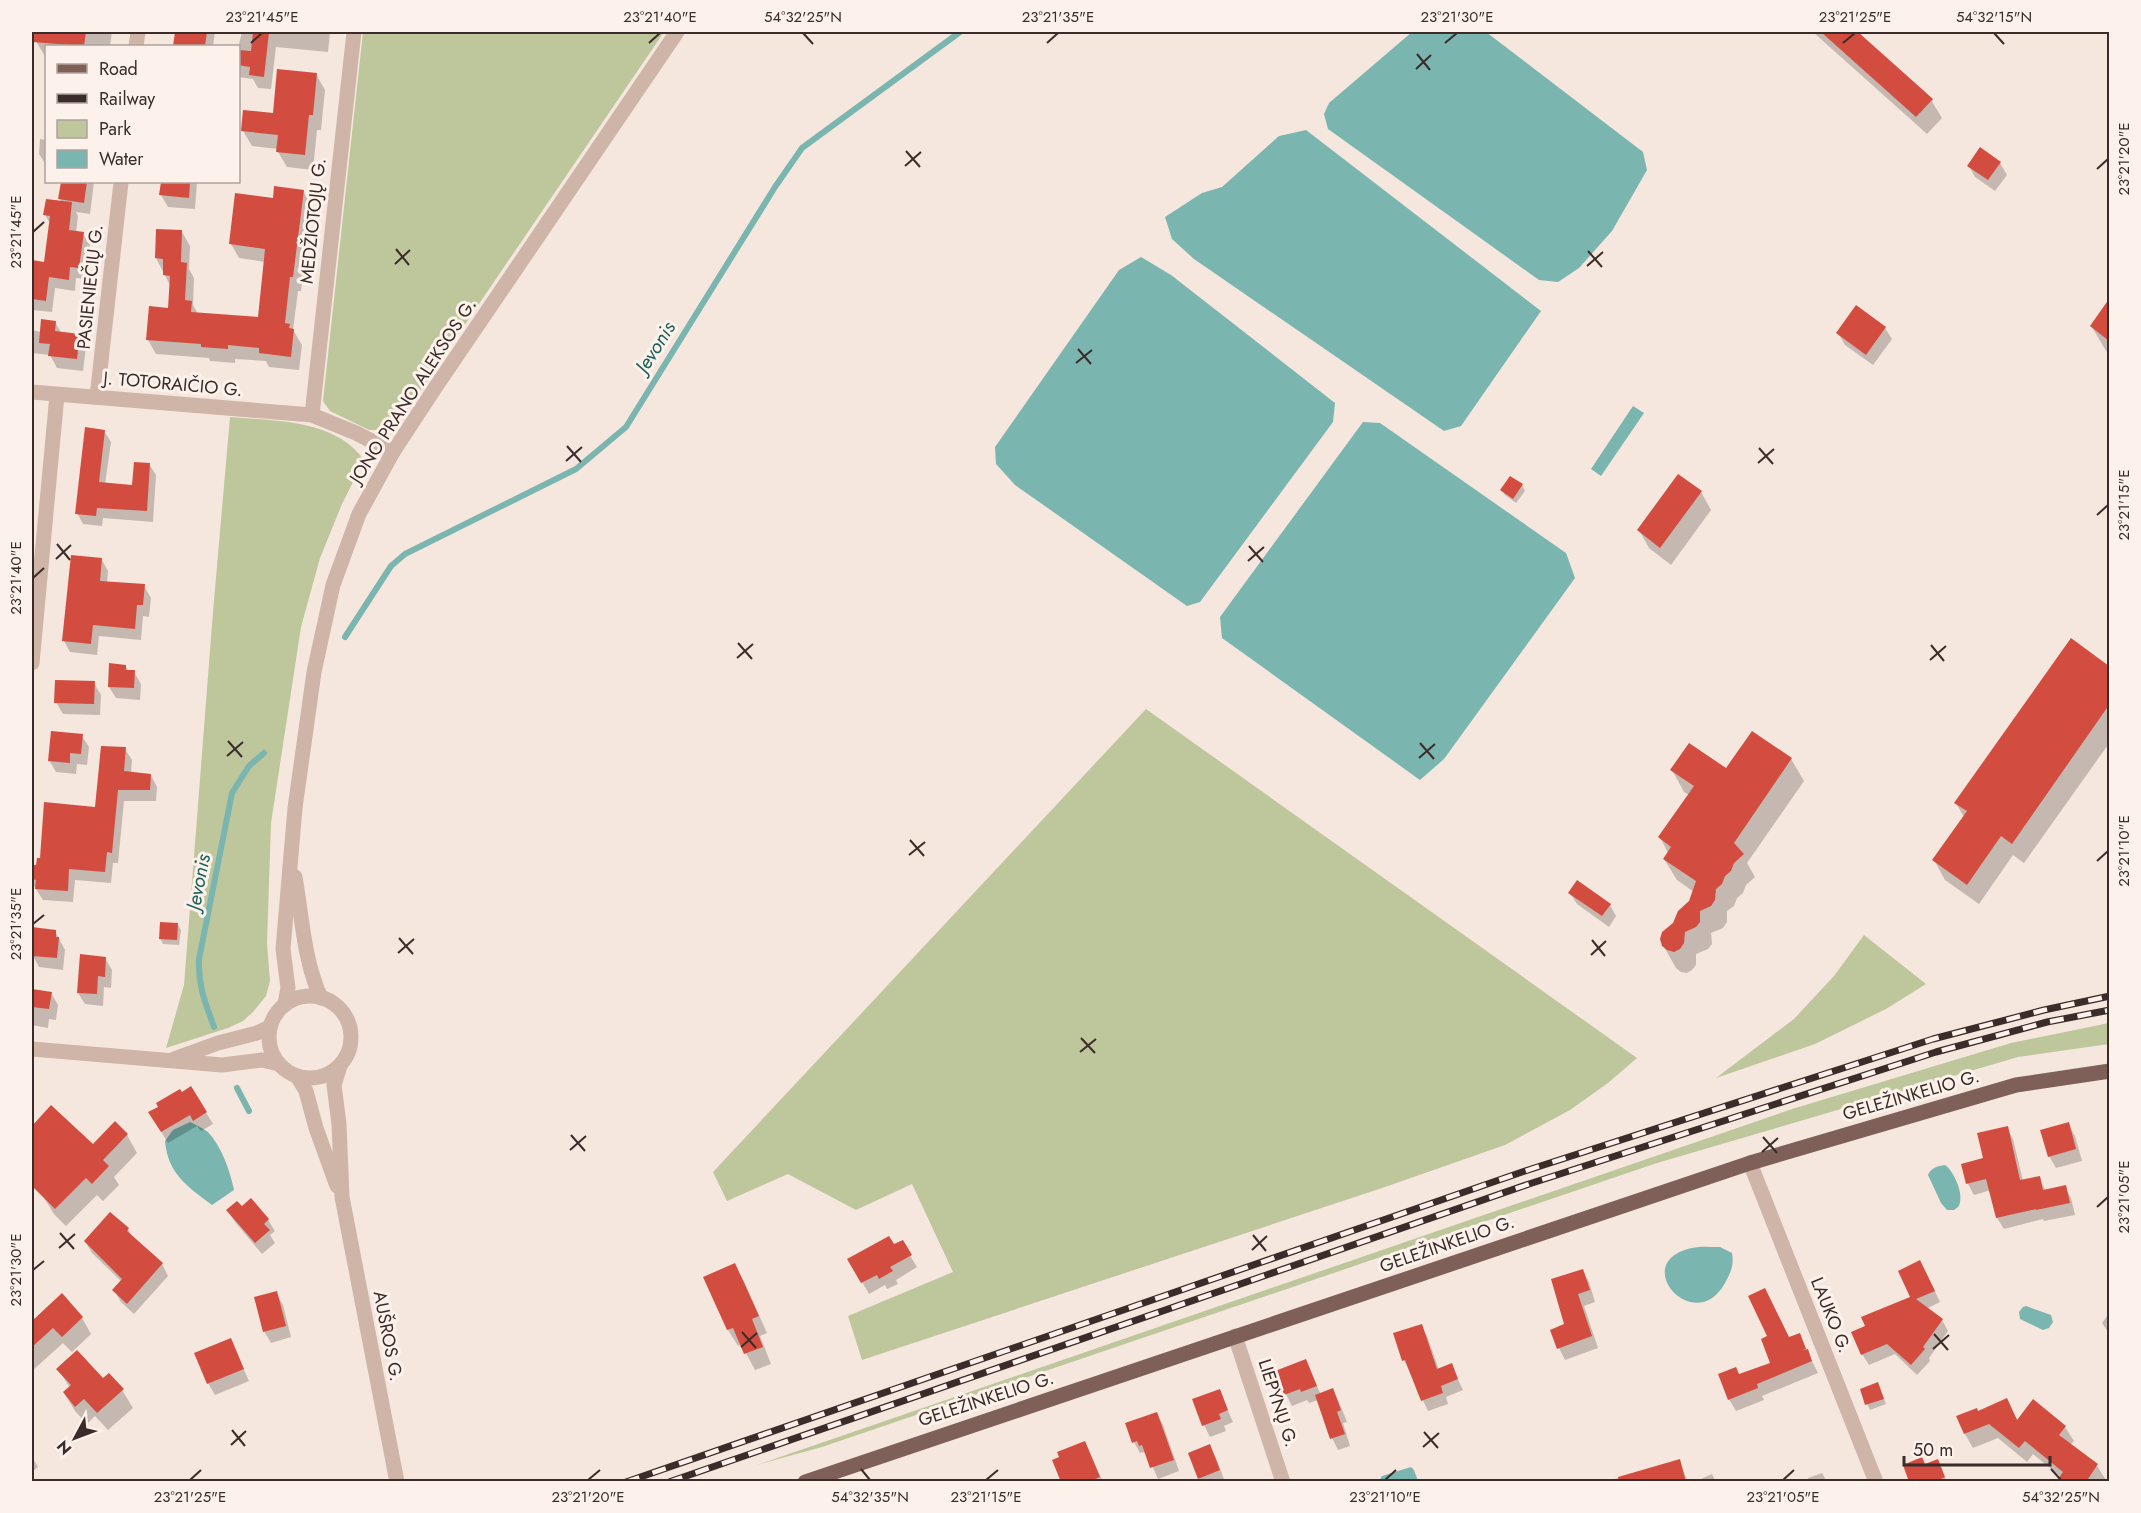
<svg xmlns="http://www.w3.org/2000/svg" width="2141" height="1513" viewBox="0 0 2141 1513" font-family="Jost,sans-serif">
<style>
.green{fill:#bec69c}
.water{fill:#7ab5af}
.shadow{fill:#0003}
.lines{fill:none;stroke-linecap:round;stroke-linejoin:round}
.stream{stroke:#7ab5af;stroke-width:6}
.building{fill:#d24d40}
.minor{stroke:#cfb4a8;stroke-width:15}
.tertiary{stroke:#cfb4a8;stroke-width:15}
.primary{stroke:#7f6059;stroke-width:15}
.rail-casing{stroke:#3b2c29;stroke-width:7}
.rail{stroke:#fcf2eb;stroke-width:4.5;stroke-dasharray:14;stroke-linecap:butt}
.ticks{fill:none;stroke:#3b2c29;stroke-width:2}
.labels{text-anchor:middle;stroke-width:6;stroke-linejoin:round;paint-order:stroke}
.street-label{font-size:18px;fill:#3b2c29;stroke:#fcf2eb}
.water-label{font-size:20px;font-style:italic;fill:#1a625c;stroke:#fcf2eb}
.neatline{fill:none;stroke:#3b2c29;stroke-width:2}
.ticks-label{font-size:15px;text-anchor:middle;fill:#3b2c29}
</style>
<rect width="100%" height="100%" fill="#f5e7de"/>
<g class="green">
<polygon points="363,32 664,32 398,423 387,430 369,430 330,411 323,401"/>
<path d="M230,417C275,421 335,419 364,460L342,504L320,558L301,627L271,823L267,943L270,981L266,996L253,1012L243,1021L228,1028L166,1048L184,985L213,612Z"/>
<polygon points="1146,709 1637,1058 1608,1083 1570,1110 1505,1145 1385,1187 862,1360 848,1316 953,1272 912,1184 856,1210 788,1174 727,1201 713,1172"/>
<polygon points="1864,935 1926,984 1886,1009 1815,1044 1716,1078 1794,1019 1834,976"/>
<polygon points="2109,1023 2109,1044 2018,1057 1657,1163 822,1447 757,1465 1792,1109 2011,1043"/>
</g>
<g class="water">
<polygon points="1412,32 1486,32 1643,152 1647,170 1612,231 1579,268 1558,282 1539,280 1328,129 1324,114 1329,103"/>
<polygon points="1306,130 1541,311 1461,426 1444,431 1194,259 1172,239 1165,217 1202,193 1222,187 1279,136"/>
<polygon points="1141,257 1171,275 1335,403 1333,422 1200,602 1187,606 1015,485 996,464 995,447 1119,270"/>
<polygon points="1633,406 1644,413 1601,476 1591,469"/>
<polygon points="1363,422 1380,423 1566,553 1575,578 1444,759 1420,780 1222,638 1220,617"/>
<path d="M190,1122C196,1125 203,1128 208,1132C222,1147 230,1171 234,1190L212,1205C187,1186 168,1174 165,1141L173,1130Z"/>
<path d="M1945,1165C1953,1170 1963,1192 1960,1202C1959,1207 1958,1207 1954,1210H1947L1941,1203L1928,1175C1931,1168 1937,1166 1945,1165Z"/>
<path d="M1720,1247L1732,1253C1734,1265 1731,1272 1725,1283C1695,1338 1627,1262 1692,1248C1700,1246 1711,1247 1720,1247Z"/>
<polygon points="2026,1306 2051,1315 2053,1322 2049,1328 2043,1330 2020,1319 2019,1312 2023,1307"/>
<polygon points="1411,1467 1414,1470 1418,1481 1379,1481 1382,1476"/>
</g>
<g class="shadow">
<polygon points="38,32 112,32 110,46 46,46 46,58 37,43"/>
<polygon points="176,32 215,32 213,45 226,46 175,46"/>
<polygon points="242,32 330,32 328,52 276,47 271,89 258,88 253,79 238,77 238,48"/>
<polygon points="1813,32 1856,32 1931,100 1942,118 1927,134"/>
<polygon points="316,74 325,90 321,130 317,130 313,170 287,167 278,152 278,149 252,146 243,131 274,115"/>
<polygon points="40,139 46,140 46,165 39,154"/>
<polygon points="2000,163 2007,175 1995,191 1975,177 1969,166"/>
<polygon points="62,182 94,182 90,214 76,212 78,216 76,233 83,234 90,245 86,279 76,278 75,291 55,288 52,312 32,310 32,261 46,263 51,225 45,215 62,202 60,199"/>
<polygon points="162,182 197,182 195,209 168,207 161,195"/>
<polygon points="303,191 312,206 301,291 298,291 293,330 302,345 299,370 269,367 266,361 235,359 235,363 210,361 209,358 156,354 148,340 170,309 171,287 156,258 182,232 190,246 189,269 194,278 193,305 198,314 259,319 265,262 239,258 231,244 274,199"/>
<polygon points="2106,306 2110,308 2110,354 2106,351 2092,327"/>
<polygon points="55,322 62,334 79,335 86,347 83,371 57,368 50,355 32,353 32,330 41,332"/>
<polygon points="1885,328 1892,339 1873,365 1845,345 1838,333"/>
<polygon points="104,431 111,442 105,484 134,486 149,464 156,475 153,522 103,518 102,526 83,524 77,513"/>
<polygon points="1522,485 1525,491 1516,503 1505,495 1502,490"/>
<polygon points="1701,492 1711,510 1671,565 1649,548 1639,530"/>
<polygon points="102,560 108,571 107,583 144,586 151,598 149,617 143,616 141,640 99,636 97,655 70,652 64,641"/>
<polygon points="2071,640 2110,667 2110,742 2024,863 2013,855 1979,904 1945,880 1934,860 1964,817 1956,803"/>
<polygon points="125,666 129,671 134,672 141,684 140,700 116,698 109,687"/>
<polygon points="94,683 101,695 100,715 63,714 56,702"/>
<polygon points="1752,733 1791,759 1804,781 1747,863 1755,877 1746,885 1743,893 1737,898 1734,906 1727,911 1727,922 1723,928 1711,933 1712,944 1708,949 1696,954 1696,965 1692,970 1687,973 1681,972 1676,968 1663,945 1675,924 1691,902 1694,892 1677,880 1664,859 1668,853 1660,837 1689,795 1684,792 1672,770 1726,770"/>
<polygon points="82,736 89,747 87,765 77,764 76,774 56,772 49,760"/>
<polygon points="125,749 132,760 131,773 151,775 157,787 156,801 124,801 118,863 113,863 111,883 75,880 73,902 43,900 32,883 32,866 38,867 97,808"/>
<polygon points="1570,893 1610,905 1616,916 1609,927 1577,904"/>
<polygon points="178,925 181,930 179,945 163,944 160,938"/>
<polygon points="55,931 65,950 63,970 39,967 33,956"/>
<polygon points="105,958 112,970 111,988 104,987 103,1006 85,1004 78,993"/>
<polygon points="32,990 51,993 58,1005 56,1020 49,1019 48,1028 32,1025"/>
<polygon points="191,1088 213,1124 201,1131 197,1126 168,1143 150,1113"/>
<polygon points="51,1107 93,1146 115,1123 127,1135 137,1153 114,1177 119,1185 103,1201 97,1195 66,1226 54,1214 43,1196 45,1194 32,1181 32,1128"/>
<polygon points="2068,1124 2075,1136 2082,1161 2056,1168 2049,1156"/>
<polygon points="2007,1128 2013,1139 2023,1181 2039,1178 2046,1191 2065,1187 2071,1198 2075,1215 2044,1221 2043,1219 2004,1229 1997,1218 1991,1190 1974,1195 1968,1184 1963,1165 1985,1159"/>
<polygon points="242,1208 268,1220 275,1231 270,1235 275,1243 262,1254 235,1222 228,1211"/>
<polygon points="128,1229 133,1238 162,1264 168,1276 134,1314 121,1302 114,1290 122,1282 92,1253 85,1241"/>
<polygon points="902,1242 917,1267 896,1280 898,1284 887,1289 885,1285 869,1294 849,1259 893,1246"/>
<polygon points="734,1265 744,1281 767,1333 760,1336 771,1364 755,1370 741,1344 738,1346 728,1330 705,1277"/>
<polygon points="1583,1271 1589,1282 1595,1302 1584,1306 1598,1348 1565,1360 1559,1348"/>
<polygon points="1926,1273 1940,1302 1926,1309 1942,1320 1948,1331 1929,1358 1930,1361 1917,1375 1895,1354 1869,1365 1862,1354 1867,1327 1912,1297"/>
<polygon points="276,1293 283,1305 291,1337 271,1343 264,1331"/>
<polygon points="62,1296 82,1318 91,1334 72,1352 63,1343 32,1371 32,1323"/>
<polygon points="2110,1312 2110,1335 2102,1323"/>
<polygon points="1421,1326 1427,1336 1439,1370 1451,1365 1463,1390 1446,1397 1448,1404 1428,1411 1404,1360"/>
<polygon points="1799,1335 1818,1373 1762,1396 1764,1400 1736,1411 1729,1399 1739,1375 1772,1364 1789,1339"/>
<polygon points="230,1339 249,1381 215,1395 208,1383"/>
<polygon points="1305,1360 1321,1395 1333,1390 1339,1402 1347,1422 1343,1423 1350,1446 1338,1450 1332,1438 1318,1400 1309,1403 1307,1400 1292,1406 1286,1394"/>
<polygon points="58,1369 103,1380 122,1390 133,1408 108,1430 95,1416 87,1424 75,1411 64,1393 70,1388"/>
<polygon points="1878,1384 1886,1404 1870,1410 1861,1390"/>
<polygon points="1219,1391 1233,1422 1224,1426 1226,1431 1210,1437 1204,1425"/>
<polygon points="2006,1400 2018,1421 2033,1401 2065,1427 2074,1441 2070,1445 2097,1466 2106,1480 2104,1482 2063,1482 2061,1477 2033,1454 2027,1462 1998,1438 1973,1448 1965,1434 1978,1412"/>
<polygon points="1157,1414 1163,1425 1179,1471 1158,1479 1148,1456 1144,1452 1140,1453 1134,1442"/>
<polygon points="1085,1442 1103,1482 1063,1482 1061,1458"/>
<polygon points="1209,1446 1216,1458 1225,1482 1202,1482 1200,1478"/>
<polygon points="32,1457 38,1467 32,1472"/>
<polygon points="1679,1461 1688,1482 1611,1480"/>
<polygon points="1937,1461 1947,1482 1911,1482"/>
<polygon points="1822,1473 1827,1482 1809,1482 1808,1478"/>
<polygon points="1712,1474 1716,1482 1694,1482"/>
</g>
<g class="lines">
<g class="stream">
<polyline points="345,637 391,566 405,554 576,469 626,427 775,187 802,148 960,32"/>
<path d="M214,1027C205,1002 198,986 199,959L232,793L249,766L264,753"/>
<polyline points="237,1088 249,1111"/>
</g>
</g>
<g class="building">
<polygon points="32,32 86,32 84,46 32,42"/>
<polygon points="175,32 207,32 205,46 173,46"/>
<polygon points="253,32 269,32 264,77 249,75 250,67 238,65 238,50 251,51"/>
<polygon points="1821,32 1858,32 1933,99 1916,117"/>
<polygon points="277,69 317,73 313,115 309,115 305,155 276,152 278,135 241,131 243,110 273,113"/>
<polygon points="1980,147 2001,162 1988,180 1967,166"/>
<polygon points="61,182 87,182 84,203 58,199"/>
<polygon points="161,182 190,182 189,198 159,195"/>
<polygon points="274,186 304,190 293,277 290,277 285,323 290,324 289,328 294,329 291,357 259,353 259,348 228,345 228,349 201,347 201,344 146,340 149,306 168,308 170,276 163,275 163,259 155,258 156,229 182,230 181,262 187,263 185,300 192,301 191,312 258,317 265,249 229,244 235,193 273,198"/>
<polygon points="46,199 72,202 69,230 84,232 79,268 70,267 69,280 49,277 46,301 32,299 32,260 44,262 50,216 43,215"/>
<polygon points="2109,299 2109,341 2090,326"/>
<polygon points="1856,305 1886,327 1866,355 1836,333"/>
<polygon points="41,319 56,321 55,331 80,334 77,359 48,356 50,344 39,343"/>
<polygon points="85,427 105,430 99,482 132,485 134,462 150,463 147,511 97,508 96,516 75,514"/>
<polygon points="1678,474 1702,491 1660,548 1637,530"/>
<polygon points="1510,476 1523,484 1513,499 1500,490"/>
<polygon points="71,555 102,558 100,581 145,584 143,605 137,605 135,629 93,625 91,644 62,641"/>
<polygon points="2071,638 2109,666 2109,705 2012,844 2001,836 1967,885 1932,860 1967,811 1954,803"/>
<polygon points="109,663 126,665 126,670 135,670 134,688 108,687"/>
<polygon points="55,680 95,681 94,704 54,703"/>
<polygon points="51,731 83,734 81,754 70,753 70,763 48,761"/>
<polygon points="1752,731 1792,758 1734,843 1744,854 1734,863 1731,871 1725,876 1722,884 1716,889 1715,900 1711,906 1700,911 1700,922 1696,927 1685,932 1684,943 1680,949 1674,952 1667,950 1662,946 1660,939 1662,932 1673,923 1678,911 1689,901 1696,881 1663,859 1671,847 1658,837 1694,786 1670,770 1689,743 1726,768"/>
<polygon points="101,746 126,747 124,771 151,774 150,790 118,790 112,853 107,852 105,872 69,869 68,891 35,889 36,880 32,879 32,865 36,865 37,858 40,858 44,802 95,807"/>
<polygon points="1577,880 1611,904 1602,916 1568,893"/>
<polygon points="160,922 178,923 177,940 159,939"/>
<polygon points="32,927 56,930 56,937 59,937 57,958 32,956"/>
<polygon points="80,954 106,957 105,977 98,976 97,994 77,993"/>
<polygon points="32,989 52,992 49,1009 32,1007"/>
<polygon points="191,1086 207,1112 193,1121 190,1115 161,1132 148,1112 158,1107 156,1103 180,1089 182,1092"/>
<polygon points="51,1105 93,1144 115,1121 128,1134 103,1160 109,1166 92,1184 86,1178 55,1209 32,1186 32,1126"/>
<polygon points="2069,1122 2076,1149 2048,1157 2040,1130"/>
<polygon points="2008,1126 2020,1180 2040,1176 2043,1190 2066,1185 2070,1203 2036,1210 2036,1209 1996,1218 1986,1179 1966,1184 1961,1164 1983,1158 1977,1133"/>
<polygon points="251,1198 269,1219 264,1224 270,1230 255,1243 226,1210 237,1201 242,1206"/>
<polygon points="110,1212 129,1228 127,1231 163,1263 127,1304 112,1290 122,1279 84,1241"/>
<polygon points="889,1236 894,1244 903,1240 912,1255 890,1267 893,1271 879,1279 877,1275 861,1283 847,1259"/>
<polygon points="1920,1260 1935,1291 1916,1299 1943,1319 1923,1347 1925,1349 1911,1365 1887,1344 1861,1355 1851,1332 1865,1326 1861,1317 1910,1297 1898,1271"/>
<polygon points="735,1263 759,1316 752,1319 763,1347 744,1354 733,1328 727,1330 703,1277"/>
<polygon points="1583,1269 1590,1290 1578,1294 1592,1336 1557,1349 1550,1330 1564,1324 1551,1279"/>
<polygon points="1765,1288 1789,1337 1800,1333 1806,1349 1801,1351 1808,1349 1812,1361 1757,1384 1758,1388 1728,1400 1718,1374 1736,1367 1739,1374 1770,1363 1761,1339 1767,1336 1748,1296"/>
<polygon points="277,1291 286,1326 263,1332 254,1297"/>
<polygon points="62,1293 83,1317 62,1337 53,1328 32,1347 32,1321"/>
<polygon points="1422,1324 1437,1369 1452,1363 1458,1379 1441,1386 1443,1393 1421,1401 1405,1360 1402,1361 1393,1333"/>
<polygon points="231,1338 244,1369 207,1384 194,1353"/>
<polygon points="77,1350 103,1378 109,1373 124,1389 97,1413 84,1399 75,1407 63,1392 71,1385 56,1369"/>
<polygon points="1306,1359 1317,1386 1301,1392 1300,1389 1284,1395 1275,1371"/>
<polygon points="1878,1382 1884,1399 1865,1405 1860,1389"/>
<polygon points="1333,1388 1341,1410 1337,1412 1345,1434 1330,1439 1315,1395"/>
<polygon points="1220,1389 1228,1410 1219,1414 1221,1419 1202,1426 1192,1399"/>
<polygon points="2007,1398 2017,1420 2033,1399 2066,1426 2059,1435 2098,1464 2086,1482 2056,1482 2063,1472 2025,1441 2019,1448 1989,1424 1964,1434 1956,1416 1977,1408 1978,1411"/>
<polygon points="1157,1412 1174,1460 1150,1468 1142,1445 1139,1446 1137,1441 1132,1443 1125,1423"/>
<polygon points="1085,1441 1100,1477 1088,1482 1061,1482 1052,1460 1059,1457 1057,1452"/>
<polygon points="1210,1444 1220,1470 1198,1479 1188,1453"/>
<polygon points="1922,1457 1925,1464 1938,1459 1945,1477 1934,1482 1909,1482 1903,1465"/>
<polygon points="1680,1459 1686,1482 1619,1482 1618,1477"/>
</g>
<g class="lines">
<g class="minor">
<polyline points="136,46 138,32"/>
<polyline points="32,392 312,415 356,433 393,452"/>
<polyline points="97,397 121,182"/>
<polyline points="312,415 354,32"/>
<polyline points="32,663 57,395"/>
<polyline points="32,1049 222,1065 262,1060 279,1064"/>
<polyline points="174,1059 218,1043 257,1033 270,1027"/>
<polyline points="1750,1163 1876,1482"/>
<polyline points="1235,1336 1283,1482"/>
</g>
<g class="tertiary">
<path d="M295,877C302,917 304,961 321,998"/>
<circle cx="310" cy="1037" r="41"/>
<polyline points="285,1004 288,988 283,949 295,808 314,672 333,585 359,514 393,452 435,388 677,32"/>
<polyline points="340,1066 334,1085 339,1124 342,1197 397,1482"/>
<polyline points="297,1076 306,1091 316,1128 337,1186"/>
</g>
<polyline class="primary" points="805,1482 1750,1163 2016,1085 2110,1071"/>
<g class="rail-casing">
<g id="rail">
<polyline points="626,1482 1525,1171 1933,1039 2044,1010 2110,996"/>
<polyline points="669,1482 1529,1184 1936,1052 2047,1022 2110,1010"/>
</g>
</g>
<use href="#rail" class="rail"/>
</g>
<path class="ticks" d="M803,33L813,44M1994,33L2004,44M251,43L262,33M649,43L660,33M1047,43L1058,33M1445,43L1457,33M1843,43L1855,33M1417,54L1430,70M1416,69L1431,55M906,151L920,167M905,166L921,152M2097,169L2108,159M33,232L44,222M396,249L409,265M1588,251L1602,267M395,264L410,250M1587,266L1603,252M1078,349L1091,364M1076,363L1092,350M567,446L581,462M1759,448L1773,464M566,461L582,447M1758,463L1774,449M2097,515L2108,505M57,544L70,560M1249,546L1263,562M56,559L71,545M1248,561L1264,547M33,578L44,568M738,643L752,659M1931,645L1944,661M737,658L753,644M1930,660L1946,646M228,741L242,757M1420,743L1434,759M227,756L243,742M1419,758L1435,744M910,840L924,856M909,855L925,842M2097,861L2108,851M33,924L44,915M399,938L413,954M1592,940L1605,956M398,953L414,939M1591,955L1606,941M1081,1038L1095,1053M1080,1052L1096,1039M571,1135L585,1151M1763,1137L1777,1153M570,1150L586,1136M1762,1152L1778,1138M2097,1207L2108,1197M60,1233L74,1249M1253,1235L1266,1251M59,1248L75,1234M1252,1250L1267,1236M33,1270L44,1261M742,1332L756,1348M1934,1334L1948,1350M741,1347L757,1333M1933,1349L1949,1335M232,1430L245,1446M1424,1432L1438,1448M231,1445L246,1431M1423,1447L1439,1433M861,1469L870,1480M2051,1469L2061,1480M190,1480L201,1470M588,1480L600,1470M986,1480L998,1470M1385,1480L1396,1470M1783,1480L1794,1470"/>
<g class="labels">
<g class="street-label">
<text transform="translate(313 221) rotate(-84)" y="6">MEDŽIOTOJŲ G.</text>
<text transform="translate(90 287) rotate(-84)" y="6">PASIENIEČIŲ G.</text>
<text transform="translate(173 384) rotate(5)" y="6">J. TOTORAIČIO G.</text>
<text transform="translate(413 391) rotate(-57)" y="6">JONO PRANO ALEKSOS G.</text>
<text transform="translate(1911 1095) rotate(-16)" y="6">GELEŽINKELIO G.</text>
<text transform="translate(1447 1244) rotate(-19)" y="6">GELEŽINKELIO G.</text>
<text transform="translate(1831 1315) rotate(68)" y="6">LAUKO G.</text>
<text transform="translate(388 1336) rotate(79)" y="6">AUŠROS G.</text>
<text transform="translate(986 1399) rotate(-18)" y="6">GELEŽINKELIO G.</text>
<text transform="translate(1278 1403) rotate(72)" y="6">LIEPYNŲ G.</text>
</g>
<g class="water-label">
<text transform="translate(655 347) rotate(-58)" y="7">Jevonis</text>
<text transform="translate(198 882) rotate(-79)" y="7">Jevonis</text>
</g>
</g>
<rect width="2141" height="1513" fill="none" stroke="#fcf2eb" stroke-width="66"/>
<rect x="45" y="45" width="195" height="138" fill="#fcf2eb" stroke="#afa39d" stroke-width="1.5"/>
<rect x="57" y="64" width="30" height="9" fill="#7f6059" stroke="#afa39d" stroke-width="1.5"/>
<text x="99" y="75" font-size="18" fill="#3b2c29">Road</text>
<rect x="57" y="94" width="30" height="9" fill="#3b2c29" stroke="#afa39d" stroke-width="1.5"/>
<text x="99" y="105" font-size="18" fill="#3b2c29">Railway</text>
<rect x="57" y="120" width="30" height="18" fill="#bec69c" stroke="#afa39d" stroke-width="1.5"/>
<text x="99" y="135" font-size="18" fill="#3b2c29">Park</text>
<rect x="57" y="150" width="30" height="18" fill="#7ab5af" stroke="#afa39d" stroke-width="1.5"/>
<text x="99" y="165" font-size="18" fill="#3b2c29">Water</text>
<g transform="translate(75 1438) rotate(229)" stroke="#fcf2eb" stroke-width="4.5" paint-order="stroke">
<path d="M0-4.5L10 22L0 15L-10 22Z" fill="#3b2c29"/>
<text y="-9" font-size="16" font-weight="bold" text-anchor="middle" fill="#3b2c29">N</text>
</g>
<path d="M1904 1456v9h146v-9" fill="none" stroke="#3b2c29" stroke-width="3"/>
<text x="1913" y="1456" font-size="18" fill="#3b2c29" stroke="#fcf2eb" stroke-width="4.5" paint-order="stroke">50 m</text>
<rect x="33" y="33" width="2075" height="1447" class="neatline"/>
<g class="ticks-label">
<text x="262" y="22">23°21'45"E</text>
<text x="660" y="22">23°21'40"E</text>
<text x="803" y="22">54°32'25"N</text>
<text x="1058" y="22">23°21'35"E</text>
<text x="1457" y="22">23°21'30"E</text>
<text x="1855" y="22">23°21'25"E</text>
<text x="1994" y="22">54°32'15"N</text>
<text transform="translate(2124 159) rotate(-90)" y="5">23°21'20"E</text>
<text transform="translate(16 232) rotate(-90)" y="5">23°21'45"E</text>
<text transform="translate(2124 505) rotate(-90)" y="5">23°21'15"E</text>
<text transform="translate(16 578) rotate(-90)" y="5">23°21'40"E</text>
<text transform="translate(2124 851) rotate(-90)" y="5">23°21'10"E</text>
<text transform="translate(16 924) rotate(-90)" y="5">23°21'35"E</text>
<text transform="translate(2124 1197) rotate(-90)" y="5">23°21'05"E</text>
<text transform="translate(16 1270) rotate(-90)" y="5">23°21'30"E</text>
<text x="190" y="1502">23°21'25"E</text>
<text x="588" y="1502">23°21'20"E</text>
<text x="870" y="1502">54°32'35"N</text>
<text x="986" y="1502">23°21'15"E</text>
<text x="1385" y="1502">23°21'10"E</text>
<text x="1783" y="1502">23°21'05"E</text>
<text x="2061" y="1502">54°32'25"N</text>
</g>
</svg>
